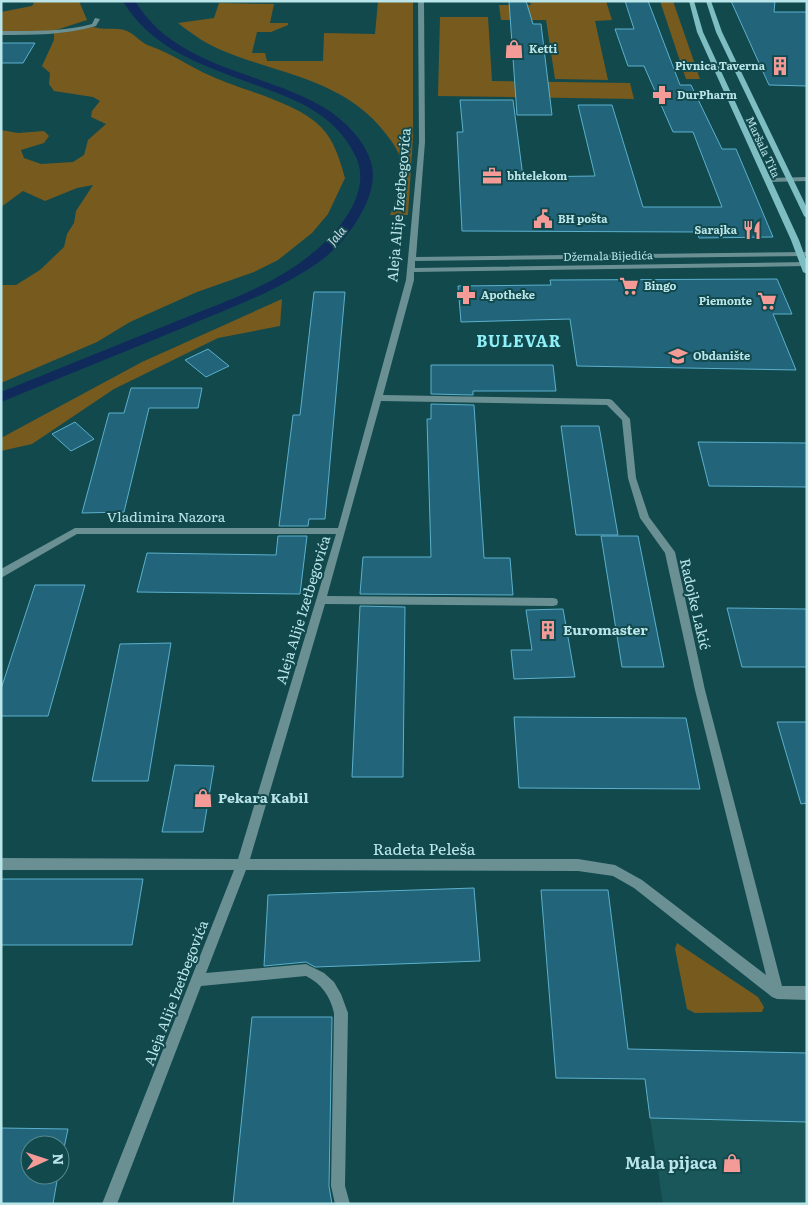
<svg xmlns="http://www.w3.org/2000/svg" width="808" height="1205" viewBox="0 0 808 1205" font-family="Literata,serif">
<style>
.built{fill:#19575b}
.green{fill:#775a1e}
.water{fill:#112a5c}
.building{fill:#22657a;stroke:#5bb0cd}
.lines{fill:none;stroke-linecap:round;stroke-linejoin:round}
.street{fill:#6a9094;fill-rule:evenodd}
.secondary{fill:#7ebdc2;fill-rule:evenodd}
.labels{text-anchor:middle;stroke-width:4;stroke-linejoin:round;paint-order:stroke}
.far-poi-label{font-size:11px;font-weight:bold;fill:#bae6ea;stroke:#12494d;text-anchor:start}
.far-street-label{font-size:11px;fill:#bae6ea;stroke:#12494d}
.far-water-label{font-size:12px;font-style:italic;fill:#d5dfef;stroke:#12494d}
.street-label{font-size:14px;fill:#bae6ea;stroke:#12494d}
.poi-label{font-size:14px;font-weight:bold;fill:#bae6ea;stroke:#12494d;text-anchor:start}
.far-district-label{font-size:16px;font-weight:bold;letter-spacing:1px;fill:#8ff0f8;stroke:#12494d}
.near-street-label{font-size:16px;fill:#bae6ea;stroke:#12494d}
.near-poi-label{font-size:16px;font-weight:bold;fill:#bae6ea;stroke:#12494d;text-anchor:end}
</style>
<rect width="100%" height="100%" fill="#12494d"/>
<polygon class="built" points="807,1092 807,1204 663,1204 650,1118 798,1121"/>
<g class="green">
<polygon points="35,1 79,1 87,20 50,32 1,32 1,12 32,6"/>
<path d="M378,1H413V137L408,215H390C394,204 400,193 402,182C405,162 398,149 386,134C346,81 283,75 226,52C208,45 193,35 178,23L214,18L219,3L274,4L270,23H288V25L271,32H257L252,53H265L267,61H323L324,33L375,34Z"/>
<polygon points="530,1 606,1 612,20 595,21 608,80 555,79 546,20 501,20 499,5 531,5"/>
<polygon points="660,1 673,1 700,79 686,79"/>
<polygon points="440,17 488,17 492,81 630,83 634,99 438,96"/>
<path d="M91,26C102,31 113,27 124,30C134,32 140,43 150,46C171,53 190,67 211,76C243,91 295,101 321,127C334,140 340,160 345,178L328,214L312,233L278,260L254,272L197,292L130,322L97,342L1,383V285H16L40,270L64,247L67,234L74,223L76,211L93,185L77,188L45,201L23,191L1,207V130L18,133L44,131L49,136L44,143L21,150L24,158L41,164L73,162L84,155L88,140L106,124L91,117L92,111L100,101L93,97L54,91L49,84L50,73L42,66L54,40V33Z"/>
<polygon points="282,299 280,326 218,338 114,389 32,444 1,451 1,438 142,362"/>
<polygon points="677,943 758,997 764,1007 762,1012 695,1013 687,1009 675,949"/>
</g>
<path class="water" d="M123,1H135C177,70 266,71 328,110C347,123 367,143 372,166C379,199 344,245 319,262C278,291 230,308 185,327C124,352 62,377 1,402V392C60,368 118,345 177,321C221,303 272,286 309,256C336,235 373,194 356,157C344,131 322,113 296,101C236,73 159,63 123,1Z"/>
<g class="building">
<polygon points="509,1 526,1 533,24 541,24 552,115 517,115"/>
<polygon points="625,1 648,1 680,85 691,85 722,149 736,149 773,237 699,238 697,232 462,231 457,132 463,132 460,100 513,100 523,177 595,176 578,105 612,105 643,207 722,207 693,132 673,132 644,66 628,66 615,29 634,29"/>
<polygon points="731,1 775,1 774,12 807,12 807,86 769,85"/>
<polygon points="1,43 35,43 23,63 1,63"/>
<polygon points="777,279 792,314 773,314 796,370 577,366 570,319 461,322 458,286 551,285 550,280"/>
<polygon points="314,292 345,292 325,519 309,519 308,526 279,526 293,415 300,415"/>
<polygon points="208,349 229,366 206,377 185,360"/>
<polygon points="431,365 553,365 556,391 473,391 473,395 431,394"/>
<polygon points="131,388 202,388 198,408 149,408 124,512 82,513 109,413 124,413"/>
<polygon points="431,404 474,405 484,558 510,558 513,595 360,594 363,557 431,557 427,419 431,419"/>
<polygon points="75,422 94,439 71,451 52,434"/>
<polygon points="561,426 599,426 618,535 576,535"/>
<polygon points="698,442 807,443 807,487 709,486"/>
<polygon points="278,536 307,536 300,594 137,592 147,553 276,555"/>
<polygon points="601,536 638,536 664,667 622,667"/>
<polygon points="35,585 85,585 48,716 1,716 1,689"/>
<polygon points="360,606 405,607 403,777 352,777"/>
<polygon points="727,608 807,609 807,667 742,667"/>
<polygon points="563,609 575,677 514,679 511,650 532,650 526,610"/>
<polygon points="171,643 148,781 92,781 120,644"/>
<polygon points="514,717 686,718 700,789 519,788"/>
<polygon points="777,722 807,722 807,803 801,804"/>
<polygon points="175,765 214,766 203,832 162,832"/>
<polygon points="1,879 143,879 132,945 1,945"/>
<polygon points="474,888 480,961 315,967 306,962 264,966 268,895"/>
<polygon points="541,890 608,890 628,1049 807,1053 807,1122 650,1118 645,1079 556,1078"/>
<polygon points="252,1017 332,1017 329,1186 332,1204 233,1204"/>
<polygon points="1,1128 68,1129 60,1167 60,1145 30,1145 30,1175 58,1175 53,1204 1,1204"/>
</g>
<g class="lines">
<g class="street">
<path d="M418,1H424L425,142L416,257L807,252V256L415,261V268L807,262V266L414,272V280L383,395L609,399L612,400L630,419L636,478L649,517L675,552L705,690L782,986H807V1000L777,999L772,997L634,888L613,876L578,871L246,870L206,973L306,964L324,973L334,982L341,994L348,1013L345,1186L350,1204H335L331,1186L334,1013C330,996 322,984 306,976L201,986L117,1204H102L234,870H1V858L238,859L336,534H77L1,578V569L75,528H338L406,280L419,142ZM381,401L607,405L622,420L628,478L640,518L665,553L695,690L766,975L642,880L615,865L578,859H250L325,604L553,606L557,605L558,602L557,599L553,598L327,596Z"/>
<path d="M95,18L100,19L96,26C64,35 34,35 1,35V31C32,31 62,32 92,24Z"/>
<polygon points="807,177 807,181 768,182 765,180 768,178"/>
</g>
<g class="secondary">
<polygon points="689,1 694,1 703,32 799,240 807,262 807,274 803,272 791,240 697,32"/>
<polygon points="706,1 711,1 722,32 807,208 807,218 804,216 716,32"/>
</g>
</g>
<defs>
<g id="shop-bare" transform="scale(1.5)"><path d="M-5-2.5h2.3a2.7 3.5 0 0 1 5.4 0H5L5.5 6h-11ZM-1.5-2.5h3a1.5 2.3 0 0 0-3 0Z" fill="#f59b97" stroke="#12494d" stroke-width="2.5" paint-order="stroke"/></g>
<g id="building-bare" transform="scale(1.5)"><path d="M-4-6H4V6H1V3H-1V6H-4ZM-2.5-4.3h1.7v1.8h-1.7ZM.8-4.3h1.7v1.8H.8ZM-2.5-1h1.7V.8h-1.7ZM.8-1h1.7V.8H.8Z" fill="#f59b97" stroke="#12494d" stroke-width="2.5" paint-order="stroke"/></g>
<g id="pharmacy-bare" transform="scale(1.5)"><path d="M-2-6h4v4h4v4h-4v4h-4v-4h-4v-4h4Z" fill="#f59b97" stroke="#12494d" stroke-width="2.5" paint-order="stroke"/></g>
<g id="office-bare" transform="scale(1.5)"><path d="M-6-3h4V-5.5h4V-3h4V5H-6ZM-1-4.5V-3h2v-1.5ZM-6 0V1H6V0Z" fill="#f59b97" stroke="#12494d" stroke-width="2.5" paint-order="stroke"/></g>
<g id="civic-bare" transform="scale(1.5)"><path d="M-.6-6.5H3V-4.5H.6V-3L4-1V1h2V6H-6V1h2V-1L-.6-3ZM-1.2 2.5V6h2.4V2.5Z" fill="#f59b97" stroke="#12494d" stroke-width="2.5" paint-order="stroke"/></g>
<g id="restaurant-bare" transform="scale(1.5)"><path d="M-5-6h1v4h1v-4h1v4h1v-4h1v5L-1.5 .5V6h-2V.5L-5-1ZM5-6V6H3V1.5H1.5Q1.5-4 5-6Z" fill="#f59b97" stroke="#12494d" stroke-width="2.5" paint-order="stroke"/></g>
<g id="supermarket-bare" transform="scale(1.5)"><path d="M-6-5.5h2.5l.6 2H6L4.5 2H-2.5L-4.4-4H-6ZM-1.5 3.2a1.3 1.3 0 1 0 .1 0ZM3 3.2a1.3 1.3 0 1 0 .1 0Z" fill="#f59b97" stroke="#12494d" stroke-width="2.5" paint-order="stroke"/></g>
<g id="school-bare" transform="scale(1.5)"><path d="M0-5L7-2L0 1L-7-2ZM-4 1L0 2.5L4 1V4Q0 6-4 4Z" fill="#f59b97" stroke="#12494d" stroke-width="2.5" paint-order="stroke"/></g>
</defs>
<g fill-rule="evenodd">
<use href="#shop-bare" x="514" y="49"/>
<use href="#building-bare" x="780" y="66"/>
<use href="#pharmacy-bare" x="662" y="95"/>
<use href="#office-bare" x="492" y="176"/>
<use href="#civic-bare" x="543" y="219"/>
<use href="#restaurant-bare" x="752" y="230"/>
<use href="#supermarket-bare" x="629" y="286"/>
<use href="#pharmacy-bare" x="466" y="295"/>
<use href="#supermarket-bare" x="767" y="301"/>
<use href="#school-bare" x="678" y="356"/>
<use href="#building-bare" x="548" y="630"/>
<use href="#shop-bare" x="203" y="798"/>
<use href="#shop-bare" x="732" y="1163"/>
</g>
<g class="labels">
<g class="far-poi-label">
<text x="529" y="53">Ketti</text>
<text x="765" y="70" text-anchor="end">Pivnica Taverna</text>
<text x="677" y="99">DurPharm</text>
<text x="507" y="180">bhtelekom</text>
<text x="558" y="223">BH pošta</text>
<text x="737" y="234" text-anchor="end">Sarajka</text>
<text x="644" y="290">Bingo</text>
<text x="481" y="299">Apotheke</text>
<text x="752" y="305" text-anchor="end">Piemonte</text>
<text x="693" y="360">Obdanište</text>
</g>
<g class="far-street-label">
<text transform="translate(763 147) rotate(65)" y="4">Maršala Tita</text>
<text transform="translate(608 256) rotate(-1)" y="4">Džemala Bijedića</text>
</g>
<g class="far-water-label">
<text transform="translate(337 236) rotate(-48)" y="4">Jala</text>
</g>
<g class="street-label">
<text transform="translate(399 205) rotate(-85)" y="5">Aleja Alije Izetbegovića</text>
<text x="166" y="522">Vladimira Nazora</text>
<text transform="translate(695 604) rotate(77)" y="5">Radojke Lakić</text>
<text transform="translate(303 610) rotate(-73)" y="5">Aleja Alije Izetbegovića</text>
<text transform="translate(176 993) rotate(-69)" y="5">Aleja Alije Izetbegovića</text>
</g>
<g class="poi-label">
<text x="563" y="635">Euromaster</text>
<text x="218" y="803">Pekara Kabil</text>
</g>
<g class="far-district-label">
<text x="519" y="347">BULEVAR</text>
</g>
<g class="near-street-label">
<text x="424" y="855">Radeta Peleša</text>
</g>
<g class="near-poi-label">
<text x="717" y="1169">Mala pijaca</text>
</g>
</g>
<rect width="808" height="1205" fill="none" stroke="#bae6ea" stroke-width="5"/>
<g transform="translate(45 1160) rotate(87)"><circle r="24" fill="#12494d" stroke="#55888c"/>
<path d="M0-4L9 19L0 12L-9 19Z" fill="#f59b97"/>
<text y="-8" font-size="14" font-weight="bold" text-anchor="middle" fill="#bae6ea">N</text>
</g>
</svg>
